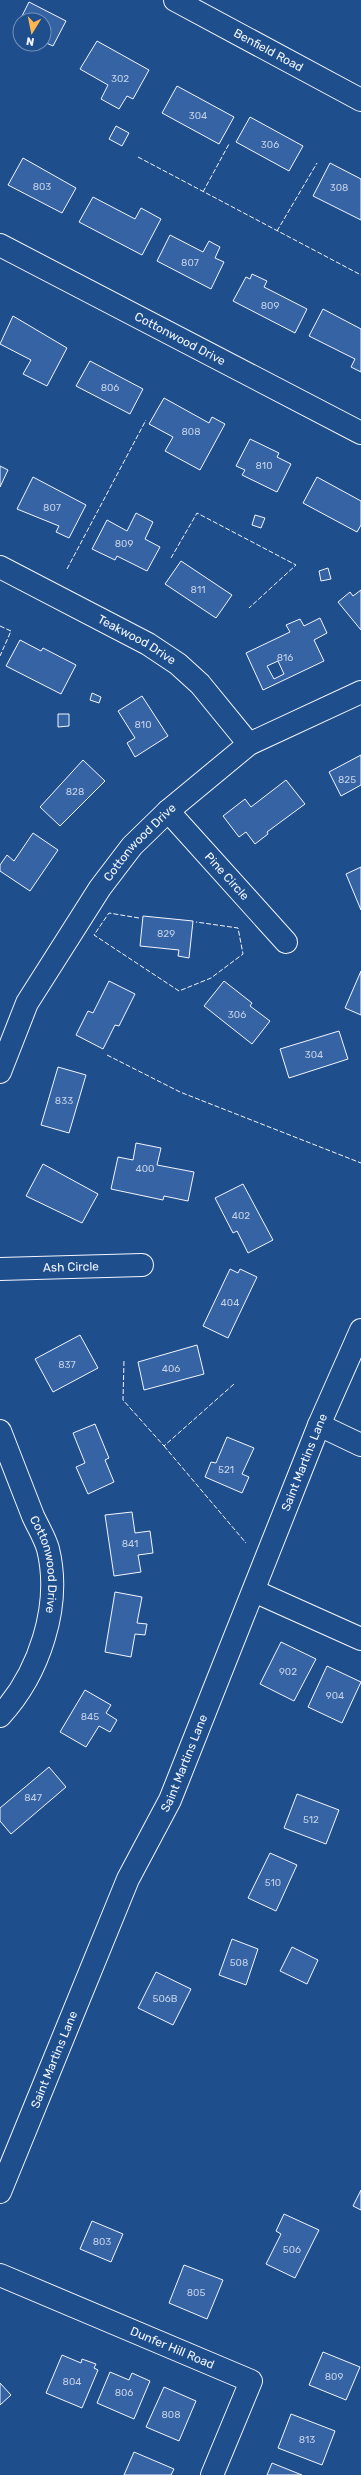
<svg xmlns="http://www.w3.org/2000/svg" width="361" height="2475" viewBox="0 0 361 2475" font-family="Rubik,sans-serif">
<style>
.building{fill:#3563a3;stroke:#f2f6ff;fill-rule:evenodd}
.lines{fill:none;stroke-linecap:round;stroke-linejoin:round}
.minor-casing{stroke:#f2f6ff;stroke-width:24}
.major-casing{stroke:#f2f6ff;stroke-width:24}
.minor{stroke:#1f4e8c;stroke-width:22}
.major{stroke:#1f4e8c;stroke-width:22}
.fence{stroke:#f2f6ff;stroke-width:1;stroke-dasharray:5 2;stroke-linecap:butt}
.labels{text-anchor:middle;stroke-width:3;stroke-linejoin:round;paint-order:stroke}
.number-label{font-size:10px;fill:#c3d1e8}
.street-label{font-size:12px;fill:#f2f6ff;stroke:#1f4e8c}
</style>
<rect width="100%" height="100%" fill="#1f4e8c"/>
<g class="building">
<polygon points="29,2 66,21 53,46 44,42 44,20 20,20 20,30 16,28"/>
<polygon points="97,41 149,70 133,99 127,96 119,109 101,99 108,85 80,69"/>
<polygon points="177,86 234,117 219,144 162,113"/>
<polygon points="250,117 303,146 289,171 236,142"/>
<polygon points="116,126 129,133 122,146 109,139"/>
<polygon points="23,158 76,188 62,213 8,185"/>
<polygon points="330,163 361,179 361,220 313,196"/>
<polygon points="93,197 135,219 141,208 161,219 142,255 79,222"/>
<polygon points="170,235 203,252 209,241 220,247 215,258 224,262 211,289 157,261"/>
<polygon points="252,274 267,281 264,287 307,309 295,333 233,301 246,277 250,279"/>
<polygon points="323,309 361,329 361,372 351,367 355,359 309,336"/>
<polygon points="13,316 67,348 47,386 23,374 31,360 0,344"/>
<polygon points="90,361 143,389 130,414 76,386"/>
<polygon points="164,398 209,423 212,417 225,424 200,470 165,451 173,437 149,424"/>
<polygon points="250,439 279,453 277,457 291,464 277,492 242,475 245,470 236,466"/>
<polygon points="0,466 8,470 0,487"/>
<polygon points="33,477 86,505 69,538 56,532 59,526 17,509"/>
<polygon points="317,477 361,501 361,525 357,532 303,503"/>
<polygon points="136,513 153,522 145,539 160,547 147,571 117,556 115,560 92,549 107,520 127,531"/>
<polygon points="255,515 265,518 261,528 252,525"/>
<polygon points="181,561 232,595 216,618 165,584"/>
<polygon points="328,568 331,579 321,581 319,571"/>
<polygon points="361,590 361,630 338,602 350,592 353,596"/>
<path d="M320,618L327,633L314,640L324,661L263,690L246,653L290,632L286,625L300,619L304,626ZM278,661L284,674L274,679L267,666Z"/>
<polygon points="20,640 41,651 43,648 76,665 61,694 6,666"/>
<polygon points="92,693 101,697 99,703 90,700"/>
<polygon points="142,696 168,736 135,757 127,743 135,738 118,711"/>
<polygon points="58,714 69,714 69,726 58,727"/>
<polygon points="361,755 361,785 341,796 329,772"/>
<polygon points="83,760 105,781 60,826 40,807"/>
<polygon points="286,780 305,804 267,832 268,834 255,844 246,832 239,837 223,816 245,799 251,807"/>
<polygon points="33,833 58,850 30,891 0,871 0,865 7,855 14,861"/>
<polygon points="361,867 361,910 346,874"/>
<polygon points="143,916 193,921 189,958 178,956 179,950 140,946"/>
<polygon points="361,971 361,1015 345,1008"/>
<polygon points="109,981 135,994 119,1026 115,1025 103,1049 76,1035 88,1011 93,1013"/>
<polygon points="224,981 252,1003 250,1006 270,1021 252,1044 204,1006"/>
<polygon points="339,1031 348,1059 289,1078 280,1049"/>
<polygon points="58,1067 86,1075 69,1133 41,1125"/>
<polygon points="136,1143 161,1148 157,1165 194,1172 188,1201 164,1196 163,1200 111,1189 118,1157 133,1160"/>
<polygon points="43,1164 98,1194 82,1223 26,1196"/>
<polygon points="243,1184 273,1240 248,1253 237,1231 233,1233 215,1198"/>
<polygon points="230,1269 238,1273 240,1269 257,1277 228,1338 203,1326"/>
<polygon points="80,1335 98,1368 53,1392 35,1359"/>
<polygon points="197,1345 204,1374 144,1390 138,1362"/>
<polygon points="95,1424 109,1458 105,1460 114,1482 88,1494 76,1467 85,1463 73,1433"/>
<polygon points="227,1437 254,1448 242,1474 249,1477 242,1493 205,1477 211,1462 216,1463"/>
<polygon points="132,1512 135,1533 150,1531 153,1553 138,1555 141,1572 114,1576 105,1515"/>
<polygon points="115,1592 142,1597 137,1623 147,1624 145,1635 135,1634 131,1657 105,1652"/>
<polygon points="281,1642 316,1659 294,1701 260,1684"/>
<polygon points="327,1666 361,1682 342,1723 308,1707"/>
<polygon points="85,1690 111,1705 106,1713 117,1720 110,1732 99,1726 86,1747 60,1732"/>
<polygon points="49,1767 66,1787 11,1834 0,1821 0,1808"/>
<polygon points="297,1794 339,1810 326,1844 284,1828"/>
<polygon points="270,1853 297,1865 276,1911 248,1898"/>
<polygon points="232,1939 258,1949 246,1985 219,1975"/>
<polygon points="292,1947 318,1960 307,1984 280,1971"/>
<polygon points="156,1972 191,1989 173,2025 138,2008"/>
<polygon points="361,2190 361,2210 353,2206"/>
<polygon points="284,2214 319,2230 295,2278 266,2264 281,2234 276,2231"/>
<polygon points="92,2221 123,2234 111,2262 80,2249"/>
<polygon points="184,2265 223,2280 207,2319 169,2303"/>
<polygon points="323,2352 360,2367 346,2400 309,2385"/>
<polygon points="62,2355 81,2363 82,2359 96,2364 94,2368 98,2370 82,2408 46,2393"/>
<polygon points="110,2372 129,2380 132,2373 150,2381 134,2419 97,2403"/>
<polygon points="0,2383 11,2395 0,2405"/>
<polygon points="164,2387 196,2401 179,2441 146,2427"/>
<polygon points="291,2414 335,2431 322,2465 278,2448"/>
<polygon points="134,2452 174,2469 171,2475 124,2475"/>
<polygon points="272,2463 302,2475 267,2475"/>
</g>
<g class="lines">
<g class="minor-casing">
<g id="minor">
<path id="s1" d="M0,245L361,433"/>
<path id="s2" d="M0,567L148,644L178,664L200,684L249,744"/>
<path id="s3" d="M168,811L286,942"/>
<path id="s4" d="M0,1072L27,1003L100,888L132,846L168,811L249,744L361,692"/>
<path id="s5" d="M0,1269L142,1265"/>
<polyline points="319,1425 361,1445"/>
<path id="s6" d="M0,1431C11,1459 22,1487 33,1516C38,1527 45,1538 48,1549C62,1606 39,1674 0,1716"/>
<polyline points="254,1591 361,1639"/>
<path id="s7" d="M0,2192L128,1879L170,1800L319,1425L361,1330"/>
<path id="s8" d="M0,2275L251,2381L212,2475"/>
</g>
</g>
<g class="major-casing">
<g id="major">
<path id="s9" d="M175,0L361,100"/>
</g>
</g>
<use href="#minor" class="minor"/>
<use href="#major" class="major"/>
<g class="fence">
<polyline points="138,157 361,275"/>
<polyline points="203,192 229,144"/>
<polyline points="277,231 317,163"/>
<polyline points="171,558 197,513 296,565 249,608"/>
<polyline points="67,569 146,420"/>
<polyline points="0,626 11,631 0,656"/>
<polyline points="139,918 109,913 94,935 179,991 211,978 243,954 238,928 196,922"/>
<polyline points="107,1055 180,1092 361,1163"/>
<polyline points="124,1361 123,1400 164,1446 234,1384"/>
<polyline points="164,1446 246,1543"/>
</g>
</g>
<g class="labels">
<g class="number-label">
<text x="120" y="82">302</text>
<text x="198" y="119">304</text>
<text x="270" y="148">306</text>
<text x="42" y="190">803</text>
<text x="339" y="191">308</text>
<text x="190" y="266">807</text>
<text x="270" y="309">809</text>
<text x="110" y="391">806</text>
<text x="191" y="435">808</text>
<text x="264" y="469">810</text>
<text x="52" y="511">807</text>
<text x="124" y="547">809</text>
<text x="198" y="593">811</text>
<text x="285" y="661">816</text>
<text x="143" y="728">810</text>
<text x="347" y="783">825</text>
<text x="75" y="795">828</text>
<text x="166" y="937">829</text>
<text x="237" y="1018">306</text>
<text x="314" y="1058">304</text>
<text x="64" y="1104">833</text>
<text x="145" y="1172">400</text>
<text x="241" y="1219">402</text>
<text x="230" y="1306">404</text>
<text x="67" y="1368">837</text>
<text x="171" y="1372">406</text>
<text x="226" y="1473">521</text>
<text x="130" y="1547">841</text>
<text x="288" y="1675">902</text>
<text x="335" y="1699">904</text>
<text x="90" y="1720">845</text>
<text x="33" y="1801">847</text>
<text x="311" y="1823">512</text>
<text x="273" y="1886">510</text>
<text x="239" y="1966">508</text>
<text x="165" y="2002">506B</text>
<text x="102" y="2245">803</text>
<text x="292" y="2253">506</text>
<text x="196" y="2296">805</text>
<text x="334" y="2380">809</text>
<text x="72" y="2385">804</text>
<text x="124" y="2396">806</text>
<text x="171" y="2418">808</text>
<text x="307" y="2443">813</text>
</g>
<g class="street-label">
<text dy="4" stroke="none"><textPath href="#s9" startOffset="106">Benfield Road</textPath></text>
<text dy="4" stroke="none"><textPath href="#s1" startOffset="203">Cottonwood Drive</textPath></text>
<text dy="4" stroke="none"><textPath href="#s2" startOffset="155">Teakwood Drive</textPath></text>
<text dy="4" stroke="none"><textPath href="#s4" startOffset="271">Cottonwood Drive</textPath></text>
<text dy="4" stroke="none"><textPath href="#s3" startOffset="88">Pine Circle</textPath></text>
<text dy="4" stroke="none"><textPath href="#s5" startOffset="71">Ash Circle</textPath></text>
<text dy="4" stroke="none"><textPath href="#s7" startOffset="791">Saint Martins Lane</textPath></text>
<text dy="4" stroke="none"><textPath href="#s6" startOffset="142">Cottonwood Drive</textPath></text>
<text dy="4" stroke="none"><textPath href="#s7" startOffset="467">Saint Martins Lane</textPath></text>
<text dy="4" stroke="none"><textPath href="#s7" startOffset="143">Saint Martins Lane</textPath></text>
<text dy="4" stroke="none"><textPath href="#s8" startOffset="187">Dunfer Hill Road</textPath></text>
</g>
</g>
<g transform="translate(32 32) rotate(190)"><circle r="19" fill="#1f4e8c" stroke="#7391ba"/>
<path d="M0-3L7 15L0 10L-7 15Z" fill="#ffb74d"/>
<text y="-6" font-size="11" font-weight="bold" text-anchor="middle" fill="#f2f6ff">N</text>
</g>
</svg>
